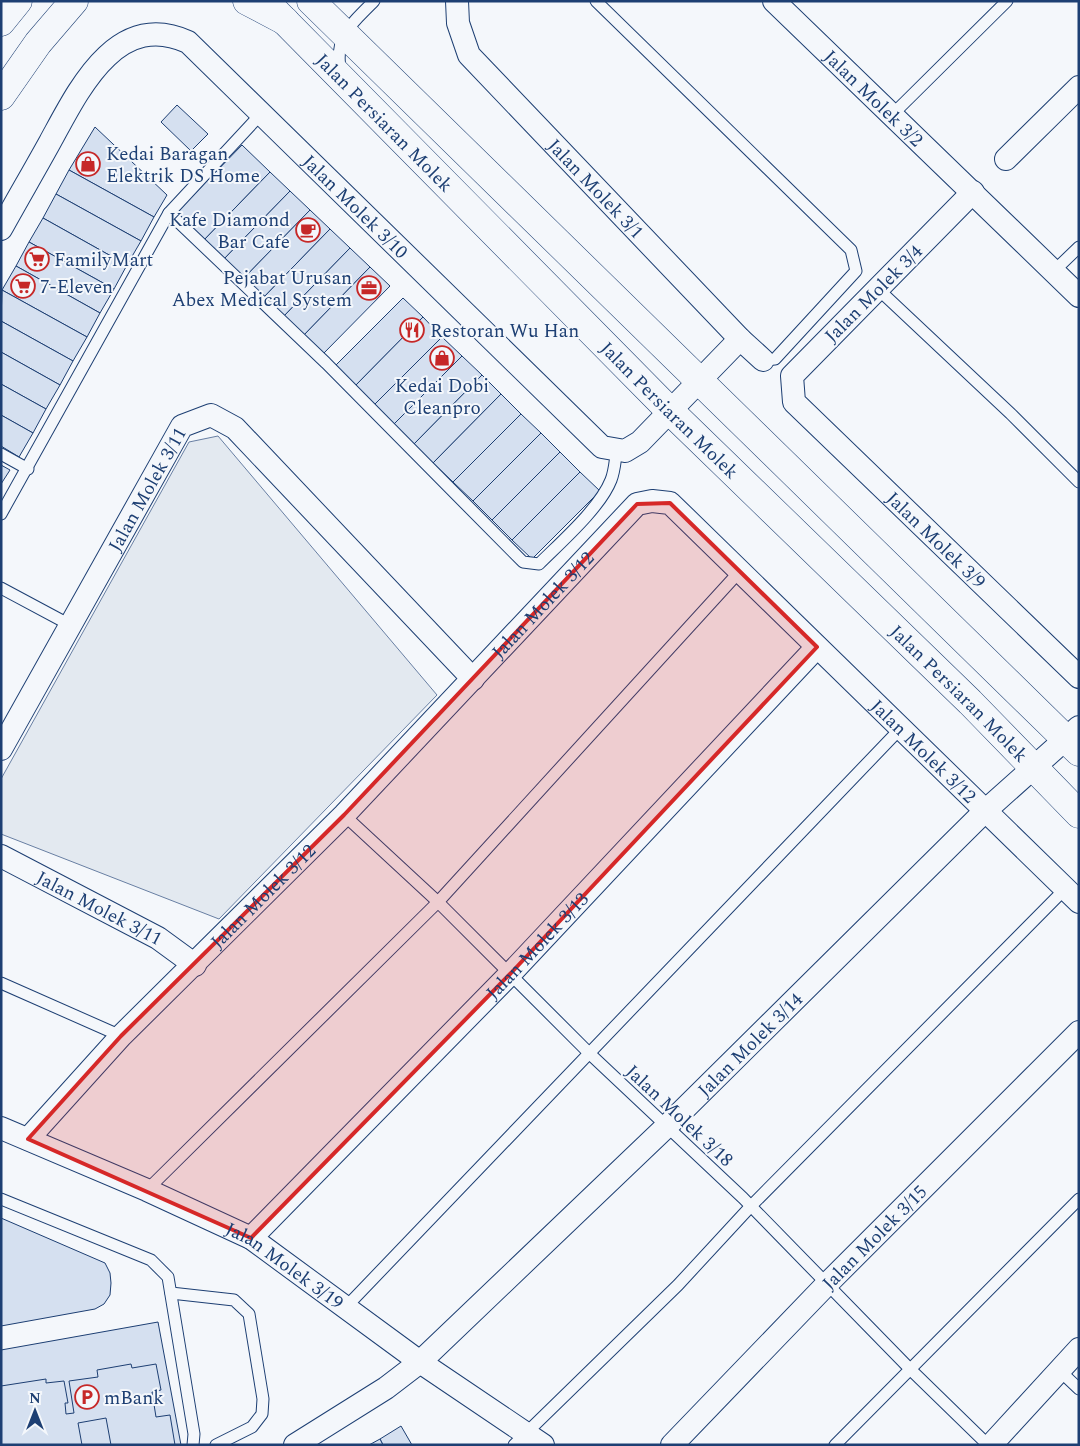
<svg xmlns="http://www.w3.org/2000/svg" width="1080" height="1446" viewBox="0 0 1080 1446" font-family="Spectral,serif">
<style>
.green{fill:#e3e9f0;stroke:#687fa3}
.building{fill:#d5e0f0;stroke:#1d3f73}
.lines{fill:none;stroke-linecap:round;stroke-linejoin:round}
.lane-casing{stroke:#1d3f73;stroke-width:13}
.street-casing{stroke:#1d3f73;stroke-width:24}
.secondary-casing{stroke:#1d3f73;stroke-width:29}
.primary-casing{stroke:#1d3f73;stroke-width:29}
.lane{stroke:#f4f7fb;stroke-width:11}
.street{stroke:#f4f7fb;stroke-width:22}
.secondary{stroke:#f4f7fb;stroke-width:28}
.primary{stroke:#f4f7fb;stroke-width:28}
.marked{fill:#d62828;fill-opacity:0.2;stroke:#d62828;stroke-width:4;stroke-linejoin:round}
.labels{text-anchor:middle;stroke-width:4;stroke-linejoin:round;paint-order:stroke}
.street-label{font-size:19px;fill:#1d3f73;stroke:#f4f7fb}
.poi-label{font-size:19px;fill:#1d3f73;stroke:#f4f7fb;text-anchor:start}
</style>
<rect width="100%" height="100%" fill="#f4f7fb"/>
<polygon class="green" points="218,436 437,695 219,919 1,834 1,779 189,442"/>
<g class="building">
<polygon points="177,105 208,134 191,151 161,122"/>
<polygon points="95,127 167,195 154,217 69,170"/>
<polygon points="242,145 270,172 203,241 175,214"/>
<polygon points="69,170 154,217 141,241 56,194"/>
<polygon points="270,172 290,191 223,260 203,241"/>
<polygon points="290,191 310,210 243,279 223,260"/>
<polygon points="56,194 141,241 127,265 43,218"/>
<polygon points="310,210 330,229 263,298 243,279"/>
<polygon points="43,218 127,265 114,289 29,242"/>
<polygon points="330,229 350,248 283,317 263,298"/>
<polygon points="29,242 114,289 100,313 16,266"/>
<polygon points="350,248 370,267 303,336 283,317"/>
<polygon points="16,266 100,313 87,337 2,290"/>
<polygon points="370,267 390,286 322,355 303,336"/>
<polygon points="2,290 87,337 73,361 1,321"/>
<polygon points="403,298 423,317 355,386 335,366"/>
<polygon points="423,317 442,337 374,405 355,386"/>
<polygon points="1,321 73,361 60,385 1,352"/>
<polygon points="442,337 462,356 394,424 374,405"/>
<polygon points="1,352 60,385 46,409 1,384"/>
<polygon points="462,356 482,375 414,444 394,424"/>
<polygon points="482,375 501,394 433,463 414,444"/>
<polygon points="1,384 46,409 33,433 1,415"/>
<polygon points="501,394 521,414 453,482 433,463"/>
<polygon points="521,414 541,433 473,501 453,482"/>
<polygon points="1,415 33,433 19,457 1,446"/>
<polygon points="541,433 560,452 492,520 473,501"/>
<polygon points="560,452 580,472 512,540 492,520"/>
<polygon points="1,465 10,470 1,484"/>
<polygon points="580,472 600,491 532,559 512,540"/>
<polygon points="1,1218 105,1263 110,1273 111,1283 110,1295 104,1304 95,1309 1,1326"/>
<polygon points="158,1322 181,1445 1,1445 1,1350"/>
<polygon points="131,1364 132,1368 156,1364 161,1390 152,1392 156,1417 170,1415 175,1445 111,1445 106,1418 78,1423 82,1445 1,1445 1,1386 46,1379 46,1383 64,1381 68,1403 65,1403 66,1414 74,1413 69,1381 98,1377 97,1370"/>
<polygon points="401,1426 412,1445 383,1445 380,1439"/>
<polygon points="380,1439 383,1445 369,1445"/>
</g>
<g class="lines">
<g class="lane-casing">
<g id="lane">
<polyline points="596,1 851,250 856,271 775,359 763,360"/>
<path d="M340,69C335,34 352,24 374,1"/>
<polyline points="893,114 1007,1"/>
<polyline points="169,213 261,114"/>
<polyline points="1054,271 1079,247"/>
<polyline points="878,289 1011,414 1079,482"/>
<polyline points="1,454 28,469"/>
<path d="M1,514L169,213L326,363L523,562L539,564C561,542 600,508 611,480C615,470 615,459 617,449"/>
<polyline points="1,588 72,626"/>
<polyline points="344,815 438,902 590,1054 743,1198 910,1369 988,1445"/>
<polyline points="1,983 121,1036"/>
<polyline points="147,1190 438,902 740,571"/>
<polyline points="1,1199 151,1260 168,1277 194,1434 193,1445"/>
<polyline points="171,1293 234,1300 249,1314 263,1399 262,1414 252,1427 216,1445"/>
<polyline points="346,1307 901,728"/>
<polyline points="1059,1370 1079,1389"/>
<polyline points="514,1445 678,1285 751,1206 1065,889"/>
<polyline points="835,1445 1079,1199"/>
</g>
</g>
<g class="street-casing">
<g id="street">
<path id="s1" d="M457,1L458,23L469,55L740,339L763,360"/>
<path id="s2" d="M774,1L1079,296"/>
<polyline points="1006,159 1079,87"/>
<path id="s3" d="M973,192L792,376L794,402L1079,677"/>
<path id="s4" d="M1,229C17,200 34,171 50,142C78,91 116,9 188,42L602,447L625,451L640,442L740,339"/>
<path id="s5" d="M1,749L182,426L211,415L235,428L473,679"/>
<path id="s6" d="M1,856L158,938L195,965"/>
<path id="s7" d="M1,1128L147,1190L251,1238L420,1362L543,1445"/>
<path id="s8" d="M28,1139L121,1036L344,815L637,504L652,501L670,503L1079,902"/>
<path id="s9" d="M251,1238L511,973L817,647"/>
<path id="s10" d="M295,1445L386,1388L420,1362L667,1126L985,811L1079,727"/>
<path id="s11" d="M672,1445L828,1283L1079,1032"/>
<polyline points="991,1445 1079,1349"/>
</g>
</g>
<g class="secondary-casing">
<g id="secondary">
<polyline points="311,1 1079,752"/>
<path id="s12" d="M268,4L670,411L970,702L1079,814"/>
</g>
</g>
<g class="primary-casing">
<g id="primary">
<polyline points="247,1 285,21"/>
<polyline points="1,22 18,1"/>
<polyline points="1,96 38,43 74,1"/>
</g>
</g>
<use href="#lane" class="lane"/>
<use href="#street" class="street"/>
<use href="#secondary" class="secondary"/>
<use href="#primary" class="primary"/>
</g>
<path class="marked" d="M670,503L817,647L511,973L251,1238L28,1139L121,1036L344,815L637,504Z"/>
<defs>
<g id="shop-ring" transform="scale(1.25)"><circle r="9.5" fill="#f4f7fb" stroke="#c62828" stroke-width="1.5"/><path d="M-5-2.5h2.3a2.7 3.5 0 0 1 5.4 0H5L5.5 6h-11ZM-1.5-2.5h3a1.5 2.3 0 0 0-3 0Z" fill="#c62828"/></g>
<g id="cafe-ring" transform="scale(1.25)"><circle r="9.5" fill="#f4f7fb" stroke="#c62828" stroke-width="1.5"/><path d="M-5.5-4.5H6V0H3Q3 3.5 0 3.5H-2.5Q-5.5 3.5-5.5 0ZM3-3.2v2h1.7v-2ZM-6 4.5H4V6H-6Z" fill="#c62828"/></g>
<g id="supermarket-ring" transform="scale(1.25)"><circle r="9.5" fill="#f4f7fb" stroke="#c62828" stroke-width="1.5"/><path d="M-6-5.5h2.5l.6 2H6L4.5 2H-2.5L-4.4-4H-6ZM-1.5 3.2a1.3 1.3 0 1 0 .1 0ZM3 3.2a1.3 1.3 0 1 0 .1 0Z" fill="#c62828"/></g>
<g id="office-ring" transform="scale(1.25)"><circle r="9.5" fill="#f4f7fb" stroke="#c62828" stroke-width="1.5"/><path d="M-6-3h4V-5.5h4V-3h4V5H-6ZM-1-4.5V-3h2v-1.5ZM-6 0V1H6V0Z" fill="#c62828"/></g>
<g id="restaurant-ring" transform="scale(1.25)"><circle r="9.5" fill="#f4f7fb" stroke="#c62828" stroke-width="1.5"/><path d="M-5-6h1v4h1v-4h1v4h1v-4h1v5L-1.5 .5V6h-2V.5L-5-1ZM5-6V6H3V1.5H1.5Q1.5-4 5-6Z" fill="#c62828"/></g>
<g id="parking-ring" transform="scale(1.25)"><circle r="9.5" fill="#f4f7fb" stroke="#c62828" stroke-width="1.5"/><path d="M-3.5-5.5H1a3.5 3.5 0 0 1 0 7H-1V5.5H-3.5ZM-1-3.4V-.6H.8a1.4 1.4 0 0 0 0-2.8Z" fill="#c62828"/></g>
</defs>
<g fill-rule="evenodd">
<use href="#shop-ring" x="88" y="164"/>
<use href="#cafe-ring" x="308" y="230"/>
<use href="#supermarket-ring" x="37" y="259"/>
<use href="#supermarket-ring" x="23" y="286"/>
<use href="#office-ring" x="369" y="288"/>
<use href="#restaurant-ring" x="412" y="330"/>
<use href="#shop-ring" x="442" y="358"/>
<use href="#parking-ring" x="87" y="1397"/>
</g>
<g class="labels">
<g class="street-label">
<text dy="7" stroke="none"><textPath href="#s2" startOffset="139">Jalan Molek 3/2</textPath></text>
<text dy="7" stroke="none"><textPath href="#s12" startOffset="166">Jalan Persiaran Molek</textPath></text>
<text dy="7" stroke="none"><textPath href="#s1" startOffset="240">Jalan Molek 3/1</textPath></text>
<text dy="7" stroke="none"><textPath href="#s4" startOffset="526">Jalan Molek 3/10</textPath></text>
<text transform="translate(873 293) rotate(-45)" y="7">Jalan Molek 3/4</text>
<text dy="7" stroke="none"><textPath href="#s12" startOffset="571">Jalan Persiaran Molek</textPath></text>
<text dy="7" stroke="none"><textPath href="#s5" startOffset="298">Jalan Molek 3/11</textPath></text>
<text dy="7" stroke="none"><textPath href="#s3" startOffset="482">Jalan Molek 3/9</textPath></text>
<text dy="7" stroke="none"><textPath href="#s8" startOffset="742">Jalan Molek 3/12</textPath></text>
<text dy="7" stroke="none"><textPath href="#s12" startOffset="976">Jalan Persiaran Molek</textPath></text>
<text dy="7" stroke="none"><textPath href="#s8" startOffset="1268">Jalan Molek 3/12</textPath></text>
<text dy="7" stroke="none"><textPath href="#s8" startOffset="338">Jalan Molek 3/12</textPath></text>
<text dy="7" stroke="none"><textPath href="#s6" startOffset="111">Jalan Molek 3/11</textPath></text>
<text dy="7" stroke="none"><textPath href="#s9" startOffset="409">Jalan Molek 3/13</textPath></text>
<text dy="7" stroke="none"><textPath href="#s10" startOffset="608">Jalan Molek 3/14</textPath></text>
<text transform="translate(680 1115) rotate(43)" y="7">Jalan Molek 3/18</text>
<text dy="7" stroke="none"><textPath href="#s11" startOffset="290">Jalan Molek 3/15</textPath></text>
<text dy="7" stroke="none"><textPath href="#s7" startOffset="316">Jalan Molek 3/19</textPath></text>
</g>
<g class="poi-label">
<text x="106" y="160">Kedai Baragan<tspan x="106" dy="22">Elektrik DS Home</tspan></text>
<text x="290" y="226" text-anchor="end">Kafe Diamond<tspan x="290" dy="22">Bar Cafe</tspan></text>
<text x="54" y="266">FamilyMart</text>
<text x="352" y="284" text-anchor="end">Pejabat Urusan<tspan x="352" dy="22">Abex Medical System</tspan></text>
<text x="40" y="293">7-Eleven</text>
<text x="430" y="337">Restoran Wu Han</text>
<text x="442" y="392" text-anchor="middle">Kedai Dobi<tspan x="442" dy="22">Cleanpro</tspan></text>
<text x="104" y="1404">mBank</text>
</g>
</g>
<rect width="1080" height="1446" fill="none" stroke="#1d3f73" stroke-width="5"/>
<g transform="translate(35 1411)" stroke="#f4f7fb" stroke-width="4" paint-order="stroke">
<path d="M0-4L9 19L0 12L-9 19Z" fill="#1d3f73"/>
<text y="-8" font-size="14" font-weight="bold" text-anchor="middle" fill="#1d3f73">N</text>
</g>
</svg>
